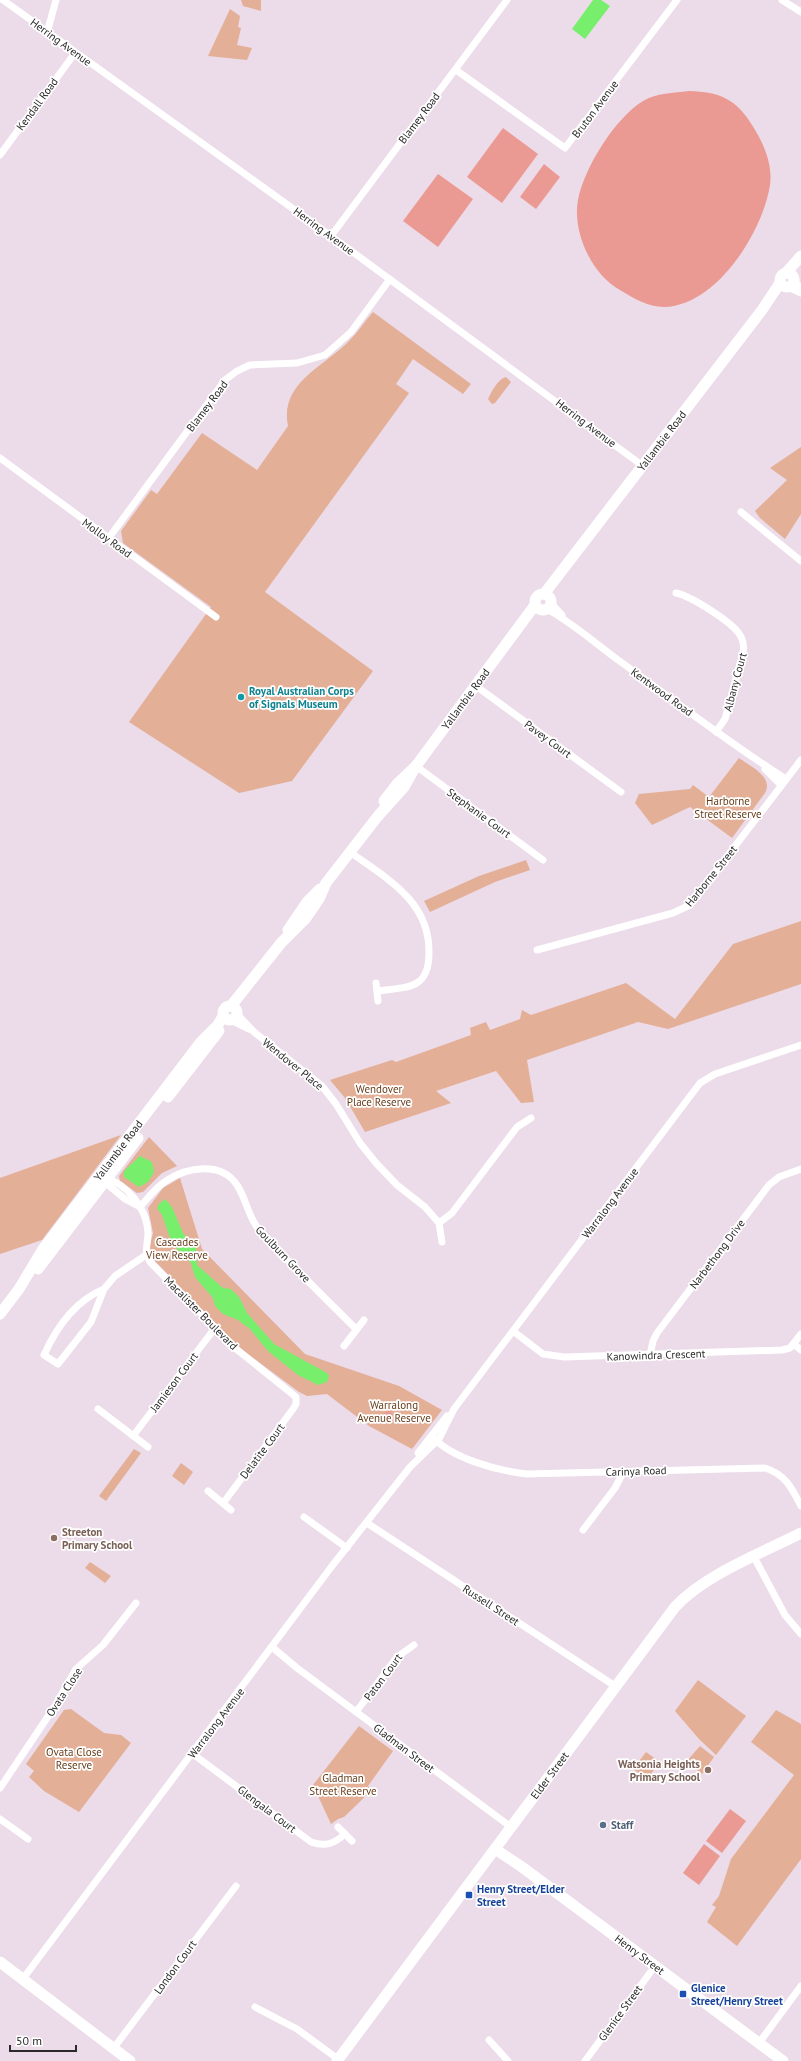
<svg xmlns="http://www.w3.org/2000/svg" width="801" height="2061" viewBox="0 0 801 2061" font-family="'PT Sans',sans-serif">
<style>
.green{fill:#e3af97}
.pitch{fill:#eb9a93}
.water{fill:#77ef6d}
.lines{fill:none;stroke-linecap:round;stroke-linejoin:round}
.street{stroke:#fff;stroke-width:7}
.secondary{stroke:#fff;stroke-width:11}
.culture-dot{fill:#0f9aa8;stroke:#fff;stroke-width:1.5}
.education-dot{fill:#8d6e63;stroke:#fff;stroke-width:1.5}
.service-dot{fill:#5c6f8a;stroke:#fff;stroke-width:1.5}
.transit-dot{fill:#1a4fb4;stroke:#fff;stroke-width:1.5}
.labels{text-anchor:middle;stroke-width:3.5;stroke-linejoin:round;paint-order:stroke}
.street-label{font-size:11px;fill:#2a2a2a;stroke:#fff}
.culture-label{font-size:11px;font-weight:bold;fill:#0d838f;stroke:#fff;text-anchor:start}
.park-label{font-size:11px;fill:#673c19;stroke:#fff}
.education-label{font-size:11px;font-weight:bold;fill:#785e54;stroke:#fff;text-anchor:start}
.service-label{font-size:11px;font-weight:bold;fill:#4e5e75;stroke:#fff;text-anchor:start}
.transit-label{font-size:11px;font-weight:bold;fill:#164399;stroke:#fff;text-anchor:start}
</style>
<rect width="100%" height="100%" fill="#ecdbe8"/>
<g class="green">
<polygon points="241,0 261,0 261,11 243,6"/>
<polygon points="230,9 240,16 238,27 241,28 237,45 252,48 247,60 208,56"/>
<path d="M373,312L471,384L463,394L413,359L396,384L409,393L265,592L373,671L292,781L239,793L129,722L211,607L123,543L121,531L151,490L157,494L202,433L257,470L288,426C279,383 325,366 349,341C358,332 365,321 373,312Z"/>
<path d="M506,377L511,382L495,403L492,404L488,399C491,392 498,379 506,377Z"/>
<polygon points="801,447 801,514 785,539 760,518 755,511 787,480 770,468"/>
<path d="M739,758C750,766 774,777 765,793L732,838L690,807L652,825L635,803L639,794L690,789L693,785L709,797Z"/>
<polygon points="526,860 530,870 495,882 430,912 424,901 479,876"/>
<polygon points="801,921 801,984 668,1029 638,1022 527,1060 534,1102 521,1103 496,1071 436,1091 451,1103 365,1132 345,1098 330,1080 392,1060 396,1062 471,1035 470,1028 486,1022 490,1030 520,1019 522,1010 531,1015 626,983 675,1019 733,944"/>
<polygon points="121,1135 42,1240 0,1254 0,1178"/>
<polygon points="149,1137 177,1166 162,1173 143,1192 137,1193 120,1181 119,1176"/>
<polygon points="180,1178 202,1249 305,1354 399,1386 442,1410 412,1449 369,1426 327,1394 307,1396 299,1392 237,1346 153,1259 149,1249 153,1233 148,1208 163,1188"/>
<polygon points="134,1449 141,1453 106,1501 99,1496"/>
<polygon points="181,1463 193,1472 184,1485 172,1476"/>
<polygon points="90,1562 111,1576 105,1583 85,1568"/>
<polygon points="698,1680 746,1716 716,1755 699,1739 675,1711"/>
<polygon points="71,1709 104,1733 121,1735 131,1743 79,1812 44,1791 29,1777 34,1771 26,1764 64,1710"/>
<polygon points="776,1710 801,1724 801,1859 737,1946 707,1922 716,1907 712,1905 719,1896 731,1859 794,1775 751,1742"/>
<polygon points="359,1726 393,1751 368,1786 372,1790 344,1817 338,1819 331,1824 313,1785"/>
<polygon points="700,1746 714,1757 702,1774 686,1762"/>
<polygon points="646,1752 660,1762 647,1779 633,1769"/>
</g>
<g class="pitch">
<path d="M689,91C720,92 736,99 752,125C763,142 773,164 770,185C763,231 717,306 664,307C648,307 633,298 620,290C592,275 572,232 578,200C584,168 615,118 643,101C657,93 673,93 689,91Z"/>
<polygon points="503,128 538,154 502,203 467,177"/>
<polygon points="544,164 560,177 536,209 520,197"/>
<polygon points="438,174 473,199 438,247 403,221"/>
<polygon points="390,1410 394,1420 388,1423 383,1414"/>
<polygon points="730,1809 746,1821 722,1853 706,1841"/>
<polygon points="704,1844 720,1856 699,1885 683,1873"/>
</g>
<g class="water">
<polygon points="593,0 601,0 610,6 585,39 572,29"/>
<polygon points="140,1156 152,1162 154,1172 148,1182 139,1187 124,1177 124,1171"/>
<polygon points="165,1199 172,1207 183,1233 196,1248 197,1265 223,1288 231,1289 239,1297 247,1313 274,1344 327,1373 329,1376 327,1382 318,1385 298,1375 268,1351 250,1329 238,1320 223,1314 215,1306 213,1298 195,1277 191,1263 172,1244 162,1215 157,1208 159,1204"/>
</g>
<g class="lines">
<g class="street">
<polyline points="3,0 331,236 643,466"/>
<polyline points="782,0 801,12"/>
<polyline points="47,33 56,0"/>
<polyline points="456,70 565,148 677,0"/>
<polyline points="0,155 75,53"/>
<polyline points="331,236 507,0"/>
<polyline points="794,281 801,288"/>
<polyline points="788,287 801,293"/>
<polyline points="0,458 216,617"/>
<polyline points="741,512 801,561"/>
<polyline points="108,539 225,380 237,371 250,365 297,363 325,355 351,332 390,279"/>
<path d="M676,593C691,596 732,622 740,635C744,641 744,647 743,653L725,719L716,732"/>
<polyline points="551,603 562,615"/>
<path d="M547,609C574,624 596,644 621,662C676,702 729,743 786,779"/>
<polyline points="476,686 621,792"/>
<polyline points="416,766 543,860"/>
<polyline points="765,769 781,785"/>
<path d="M350,852C387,879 430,901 429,953C429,990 407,987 377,991"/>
<polyline points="537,950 673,913 690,905 801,760"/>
<polyline points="376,983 378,1001"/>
<polyline points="237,1014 254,1032 322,1086 336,1104 360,1143 376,1163 397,1185 425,1207 439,1223 452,1213 517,1127 531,1118"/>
<polyline points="231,1020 249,1029"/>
<path d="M104,1177C127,1184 147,1208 148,1233C148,1244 143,1253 151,1263L235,1348L296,1397V1404L293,1409L224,1502"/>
<polyline points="101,1179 125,1199 140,1207"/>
<path d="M140,1207C148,1198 156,1187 166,1181C187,1167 221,1161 237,1185C247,1200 248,1218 260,1231C291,1265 324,1297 356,1329"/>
<polyline points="439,1223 442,1242"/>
<path d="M104,1289C75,1301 57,1326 44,1355L58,1364L91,1322L104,1289L115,1276L146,1255"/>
<polyline points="513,1331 543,1354 564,1357 782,1350 790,1348 801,1334"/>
<polyline points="794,1344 801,1350"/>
<polyline points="344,1346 364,1320"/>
<polyline points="650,1355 653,1341 657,1333 769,1185 779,1177 801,1169"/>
<polyline points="98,1409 148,1447"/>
<polyline points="133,1436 215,1328"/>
<path d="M432,1436C450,1458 498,1471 527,1474L765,1468C785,1474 792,1488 801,1506"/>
<polyline points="418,1453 447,1416"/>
<polyline points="208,1491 231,1510"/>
<polyline points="304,1517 347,1548"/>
<polyline points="367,1523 615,1686"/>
<polyline points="583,1530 615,1488 624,1471"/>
<polyline points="754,1557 785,1615 801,1634"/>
<polyline points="272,1647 297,1668 511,1827"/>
<polyline points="356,1712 397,1657 414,1645"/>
<path d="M193,1754L311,1842C325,1847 334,1844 345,1834"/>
<polyline points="0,1788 55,1706 76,1669 103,1645 136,1603"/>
<polyline points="0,1819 28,1839"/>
<polyline points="338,1827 352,1841"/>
<polyline points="22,1980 332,1566 410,1467 439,1439 454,1409 700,1083 715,1074 801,1045"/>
<polyline points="255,2007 297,2029 338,2059"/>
<polyline points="489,2040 508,2061"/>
<polyline points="759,2043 801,1986"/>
<polyline points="113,2049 236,1886"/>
<polyline points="585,2061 655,1966"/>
</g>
<g class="secondary">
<circle cx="787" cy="280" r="7"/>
<polyline points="786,273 801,256"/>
<circle cx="543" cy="602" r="8"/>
<path id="s1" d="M544,594L762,310L780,283"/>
<path id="s2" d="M384,801L398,783L416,766L535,605"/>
<polyline points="288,930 307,902 320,889"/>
<circle cx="230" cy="1013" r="7"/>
<polyline points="231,1006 281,943 306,918 319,899 326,883 378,816 404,787 416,766"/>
<polyline points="168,1097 219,1031"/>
<polyline points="38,1269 138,1138"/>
<path id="s3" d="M0,1314L19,1289L43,1249L200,1043L218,1025L223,1016"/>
<path id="s4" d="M495,1849L522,1867L783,2061"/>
<polyline points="0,1962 130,2061"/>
<path id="s5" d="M337,2061L675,1607C704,1575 762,1553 801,1533"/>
</g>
</g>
<circle class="culture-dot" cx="241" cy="697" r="4"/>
<g class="education-dot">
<circle cx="54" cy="1538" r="4"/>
<circle cx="708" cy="1770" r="4"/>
</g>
<circle class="service-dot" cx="603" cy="1825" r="4"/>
<g class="transit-dot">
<rect x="465" y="1891" width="8" height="8" rx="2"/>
<rect x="679" y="1990" width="8" height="8" rx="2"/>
</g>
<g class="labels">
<g class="street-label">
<text transform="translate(61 42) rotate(36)" y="4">Herring Avenue</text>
<text transform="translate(37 104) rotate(-54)" y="4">Kendall Road</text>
<text transform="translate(595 109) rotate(-53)" y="4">Bruton Avenue</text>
<text transform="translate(419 118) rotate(-53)" y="4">Blamey Road</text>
<text transform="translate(324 231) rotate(36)" y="4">Herring Avenue</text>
<text transform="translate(207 406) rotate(-53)" y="4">Blamey Road</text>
<text transform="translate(586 423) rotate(37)" y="4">Herring Avenue</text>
<text dy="4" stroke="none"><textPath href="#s1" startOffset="193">Yallambie Road</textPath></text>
<text transform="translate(107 538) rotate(36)" y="4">Molloy Road</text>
<text transform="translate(735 682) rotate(-75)" y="4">Albany Court</text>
<text transform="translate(662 692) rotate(36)" y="4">Kentwood Road</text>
<text dy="4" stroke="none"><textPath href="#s2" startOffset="131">Yallambie Road</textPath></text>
<text transform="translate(548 739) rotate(36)" y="4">Pavey Court</text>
<text transform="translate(479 813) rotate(36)" y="4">Stephanie Court</text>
<text transform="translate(711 876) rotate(-51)" y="4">Harborne Street</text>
<text transform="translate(293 1064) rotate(39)" y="4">Wendover Place</text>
<text dy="4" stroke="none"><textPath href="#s3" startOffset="202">Yallambie Road</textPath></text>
<text transform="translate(610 1203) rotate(-53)" y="4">Warralong Avenue</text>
<text transform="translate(283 1254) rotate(46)" y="4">Goulburn Grove</text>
<text transform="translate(717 1254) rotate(-53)" y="4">Narbethong Drive</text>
<text transform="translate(201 1313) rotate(45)" y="4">Macalister Boulevard</text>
<text transform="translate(656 1355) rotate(-2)" y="4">Kanowindra Crescent</text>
<text transform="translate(174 1382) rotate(-53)" y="4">Jamieson Court</text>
<text transform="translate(262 1451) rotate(-53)" y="4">Delatite Court</text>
<text transform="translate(636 1471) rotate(-2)" y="4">Carinya Road</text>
<text transform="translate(491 1605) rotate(33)" y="4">Russell Street</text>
<text transform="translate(383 1677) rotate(-53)" y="4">Paton Court</text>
<text transform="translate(64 1692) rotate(-57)" y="4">Ovata Close</text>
<text transform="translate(216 1723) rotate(-53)" y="4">Warralong Avenue</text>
<text transform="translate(404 1748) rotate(37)" y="4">Gladman Street</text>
<text dy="4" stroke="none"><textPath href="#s5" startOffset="356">Elder Street</textPath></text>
<text transform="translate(267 1809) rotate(37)" y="4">Glengala Court</text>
<text dy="4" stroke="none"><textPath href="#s4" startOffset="179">Henry Street</textPath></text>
<text transform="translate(175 1967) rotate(-54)" y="4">London Court</text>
<text transform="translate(620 2013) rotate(-54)" y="4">Glenice Street</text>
</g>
<g class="culture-label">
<text x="249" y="695">Royal Australian Corps<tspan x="249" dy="13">of Signals Museum</tspan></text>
</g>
<g class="park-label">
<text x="728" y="805">Harborne<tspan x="728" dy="13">Street Reserve</tspan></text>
<text x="379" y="1093">Wendover<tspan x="379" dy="13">Place Reserve</tspan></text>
<text x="177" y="1246">Cascades<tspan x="177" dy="13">View Reserve</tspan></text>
<text x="394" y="1409">Warralong<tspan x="394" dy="13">Avenue Reserve</tspan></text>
<text x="74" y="1756">Ovata Close<tspan x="74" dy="13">Reserve</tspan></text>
<text x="343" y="1782">Gladman<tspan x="343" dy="13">Street Reserve</tspan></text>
</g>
<g class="education-label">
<text x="62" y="1536">Streeton<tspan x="62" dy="13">Primary School</tspan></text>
<text x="700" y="1768" text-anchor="end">Watsonia Heights<tspan x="700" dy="13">Primary School</tspan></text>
</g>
<g class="service-label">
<text x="611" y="1829">Staff</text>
</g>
<g class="transit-label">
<text x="477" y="1893">Henry Street/Elder<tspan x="477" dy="13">Street</tspan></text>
<text x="691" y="1992">Glenice<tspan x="691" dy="13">Street/Henry Street</tspan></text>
</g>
</g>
<path d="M10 2045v6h66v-6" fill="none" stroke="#2a2a2a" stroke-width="2"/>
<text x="16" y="2045" font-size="12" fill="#2a2a2a" stroke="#ffffff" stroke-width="3" paint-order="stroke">50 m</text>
</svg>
